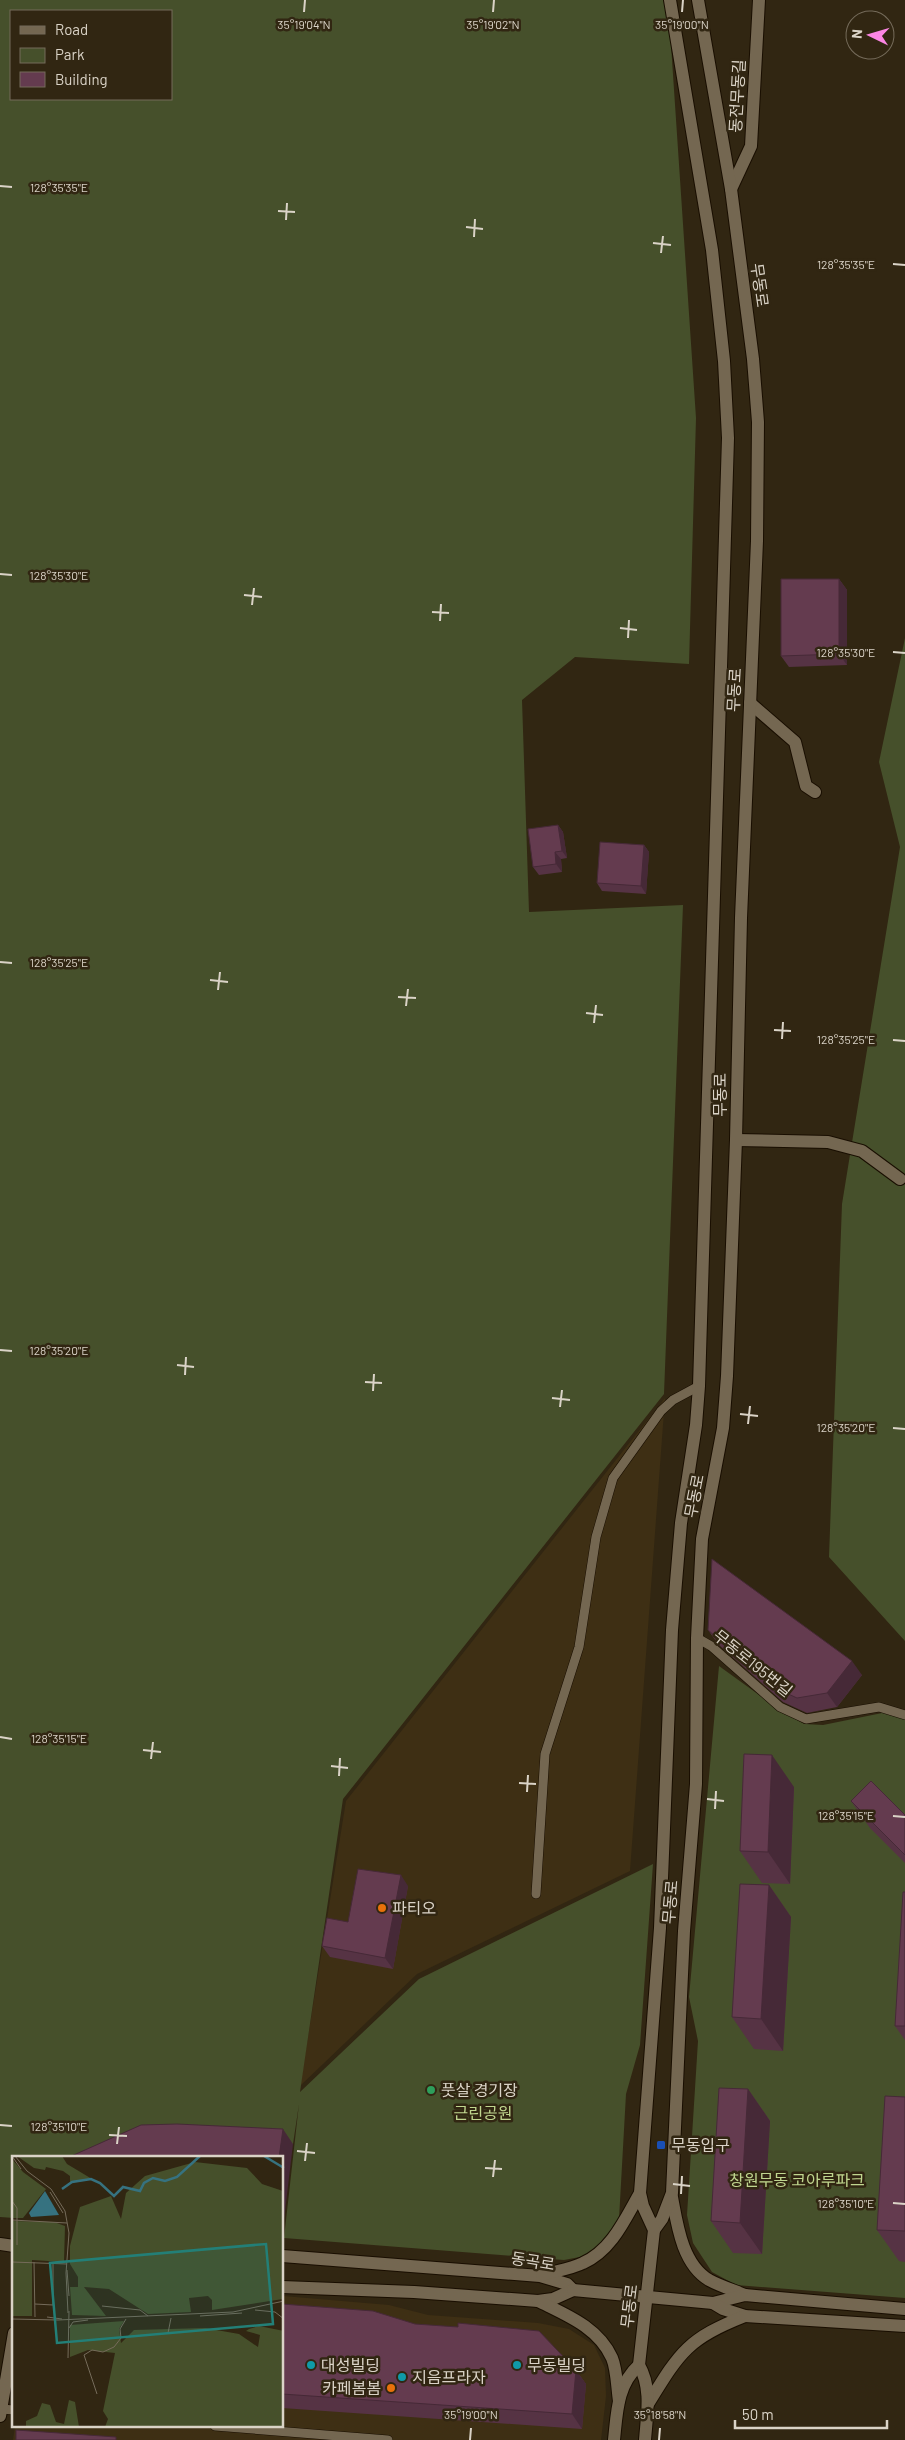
<svg xmlns="http://www.w3.org/2000/svg" width="905" height="2440" viewBox="0 0 905 2440" font-family="Barlow,'Noto Sans KR',sans-serif">
<style>
.built{fill:#3e2f14}
.green{fill:#46502b;fill-rule:evenodd}
.lines{fill:none;stroke-linecap:round;stroke-linejoin:round}
.lane-casing{stroke:#190e00;stroke-width:10}
.street-casing{stroke:#190e00;stroke-width:14}
.secondary-casing{stroke:#190e00;stroke-width:14}
.lane{stroke:#746751;stroke-width:9}
.street{stroke:#746751;stroke-width:12}
.secondary{stroke:#746751;stroke-width:12}
.wall{fill:#563344}
.shaded-wall{fill:#462937}
.building{fill:#643b4f;stroke:#462937}
.ticks{fill:none;stroke:#dad3c7;stroke-width:2}
.food-dot{fill:#e8710a;stroke:#312612;stroke-width:2}
.leisure-dot{fill:#2e9e5b;stroke:#312612;stroke-width:2}
.transit-dot{fill:#1a4fb4;stroke:#312612;stroke-width:2}
.culture-dot{fill:#0f9aa8;stroke:#312612;stroke-width:2}
.labels{text-anchor:middle;stroke-width:5;stroke-linejoin:round;paint-order:stroke}
.street-label{font-size:16px;fill:#dad3c7;stroke:#312612}
.poi-label{font-size:16px;fill:#dad3c7;stroke:#312612;text-anchor:start}
.park-label{font-size:16px;fill:#c0d68f;stroke:#312612}
.inset-river{fill:none;stroke:#367280;stroke-width:2.5}
.inset-road{fill:none;stroke:#756b5a;stroke-width:1}
.view{fill:#237f77;fill-opacity:0.15;stroke:#237f77;stroke-width:2.5}
.inset-edge{fill:none;stroke:#dad3c7;stroke-width:2.5}
.ticks-label{font-size:12px;text-anchor:middle;fill:#dad3c7;stroke:#312612;stroke-width:5;stroke-linejoin:round;paint-order:stroke}
</style>
<rect width="100%" height="100%" fill="#312612"/>
<g class="built">
<polygon points="665,1398 630,1871 417,1974 300,2086 346,1801"/>
<polygon points="283,2296 389,2305 428,2315 538,2323 569,2329 594,2345 605,2368 606,2396 601,2440 13,2440 15,2426 282,2426"/>
</g>
<g class="green">
<path d="M0,0H668L696,418L689,664L575,657L522,700L529,912L683,905L664,1394L343,1799L300,2092L419,1979L653,1864L640,2045L626,2094L619,2219L601,2244L585,2256L564,2260L284,2238L299,2104L293,2144L187,2138L111,2157L14,2158V2218L0,2217ZM11,11H171V99H11Z"/>
<polygon points="905,638 905,1641 829,1557 842,1204 900,847 879,762"/>
<polygon points="719,1666 780,1710 804,1724 823,1725 892,1711 905,1712 905,2298 736,2285 712,2272 693,2243 687,2215 698,2041 689,1997"/>
</g>
<g class="lines">
<g class="lane-casing">
<g id="lane">
<polyline points="697,1638 711,1646 780,1707 806,1719 879,1707 905,1715"/>
<polyline points="536,1894 545,1754 579,1647 596,1537 613,1478 661,1411 673,1400 699,1386"/>
<polyline points="1,2409 14,2410"/>
<polyline points="215,2426 388,2440"/>
</g>
</g>
<g class="street-casing">
<g id="street">
<polyline points="731,189 751,146 759,0"/>
<polyline points="750,703 795,742 806,786 815,792"/>
<polyline points="736,1140 828,1142 862,1151 900,1179"/>
<polyline points="0,2416 14,2333"/>
</g>
</g>
<g class="secondary-casing">
<g id="secondary">
<path d="M672,2197C677,2224 682,2264 709,2280C720,2286 733,2290 745,2295"/>
<polyline points="654,2230 662,2219 672,2193 684,1931 696,1784 697,1638 702,1539 723,1428 727,1376 736,1140 741,918 757,541 758,422 753,359 731,189 698,0"/>
<polyline points="0,2244 14,2246"/>
<polyline points="282,2256 540,2276 567,2284 573,2290"/>
<path d="M542,2275C555,2271 571,2269 583,2263C612,2250 625,2219 640,2193"/>
<polyline points="282,2287 414,2292 538,2301 553,2299 573,2290"/>
<polyline points="573,2290 713,2303 745,2295 905,2309"/>
<path d="M538,2301C566,2315 598,2327 612,2358C617,2370 617,2388 619,2401"/>
<polyline points="713,2303 723,2309 745,2316 905,2326"/>
<path d="M648,2404C680,2352 687,2339 745,2316"/>
<path d="M614,2440C617,2412 617,2385 639,2365"/>
<path d="M645,2440C647,2414 652,2388 639,2365L654,2230L643,2206L640,2193L660,1928L672,1630L681,1523L696,1425L699,1386L728,438L724,361L712,250L670,0"/>
</g>
</g>
<use href="#lane" class="lane"/>
<use href="#street" class="street"/>
<use href="#secondary" class="secondary"/>
</g>
<g class="wall">
<polygon points="839,579 847,590 847,665 789,667 781,656"/>
<polygon points="558,825 563,832 567,858 561,859 562,872 539,875 533,867"/>
<polygon points="644,845 649,852 646,894 602,891 597,883"/>
<polygon points="708,1630 862,1675 837,1707 807,1713 783,1702 718,1644"/>
<polygon points="794,1787 790,1884 762,1883 740,1851"/>
<polygon points="851,1801 905,1815 905,1863 870,1828"/>
<polygon points="769,1885 791,1917 783,2051 754,2049 732,2017"/>
<polygon points="408,1886 393,1969 330,1957 322,1946 348,1922"/>
<polygon points="905,1892 905,2040 895,2026"/>
<polygon points="748,2089 770,2121 762,2254 733,2253 711,2221"/>
<polygon points="905,2097 905,2262 899,2261 877,2230"/>
<polygon points="282,2304 576,2370 586,2384 582,2429 282,2408"/>
</g>
<g class="shaded-wall">
<polygon points="839,579 847,590 847,665 839,654"/>
<polygon points="558,825 563,832 567,858 562,851"/>
<polygon points="644,845 649,852 646,894 641,886"/>
<polygon points="555,852 561,859 562,872 556,864"/>
<polygon points="852,1661 862,1675 837,1707 827,1693"/>
<polygon points="772,1755 794,1787 790,1884 768,1852"/>
<polygon points="401,1875 408,1886 393,1969 385,1958"/>
<polygon points="769,1885 791,1917 783,2051 761,2019"/>
<polygon points="748,2089 770,2121 762,2254 740,2223"/>
<polygon points="283,2129 293,2144 283,2228 282,2227 282,2158 279,2158"/>
<polygon points="576,2370 586,2384 582,2429 572,2414"/>
</g>
<g class="building">
<polygon points="781,579 839,579 839,654 781,656"/>
<polygon points="558,825 562,851 555,852 556,864 533,867 528,829"/>
<polygon points="600,842 644,845 641,886 597,883"/>
<polygon points="712,1559 852,1661 827,1693 797,1698 773,1687 708,1630"/>
<polygon points="744,1754 772,1755 768,1852 740,1851"/>
<polygon points="871,1781 905,1815 905,1855 851,1801"/>
<polygon points="358,1869 401,1875 385,1958 322,1946 327,1918 348,1922"/>
<polygon points="740,1884 769,1885 761,2019 732,2017"/>
<polygon points="903,1892 905,1892 905,2026 895,2026"/>
<polygon points="719,2088 748,2089 740,2223 711,2221"/>
<polygon points="885,2096 905,2097 905,2231 877,2230"/>
<polygon points="177,2124 283,2129 279,2158 67,2158 141,2125"/>
<polygon points="282,2304 373,2311 415,2324 458,2327 458,2323 539,2331 576,2370 572,2414 282,2394"/>
<polygon points="16,2430 116,2437 116,2440 16,2440"/>
</g>
<path class="ticks" d="M304,12L305,0M493,12L494,0M682,12L683,0M0,186L12,187M278,211L295,212M286,220L287,203M466,227L483,229M474,237L475,219M653,243L671,245M661,253L663,236M893,264L905,265M0,574L12,575M244,595L262,597M252,605L254,588M432,612L449,613M440,621L441,604M620,628L637,630M628,638L629,620M893,652L905,653M0,962L12,963M210,980L228,982M218,990L220,972M398,997L416,998M406,1006L408,989M586,1013L603,1015M594,1023L596,1005M774,1030L791,1031M782,1039L783,1022M893,1040L905,1041M0,1350L12,1351M177,1365L194,1367M185,1375L186,1357M365,1382L382,1383M373,1391L374,1374M552,1398L570,1400M560,1407L562,1390M740,1414L758,1416M748,1424L750,1406M893,1428L905,1429M0,1737L12,1739M143,1750L161,1752M151,1759L153,1742M331,1766L348,1768M339,1776L340,1758M519,1783L536,1784M527,1792L528,1775M707,1799L724,1801M715,1809L716,1791M893,1816L905,1817M0,2125L12,2126M109,2135L127,2136M117,2144L119,2127M297,2151L315,2153M305,2161L307,2143M485,2168L502,2169M493,2177L495,2160M673,2184L690,2186M681,2194L682,2176M893,2203L905,2204M470,2440L471,2428M659,2440L660,2428"/>
<g class="food-dot">
<circle cx="382" cy="1908" r="5"/>
<circle cx="391" cy="2388" r="5"/>
</g>
<circle class="leisure-dot" cx="431" cy="2090" r="5"/>
<rect class="transit-dot" x="656" y="2140" width="10" height="10" rx="2.5"/>
<g class="culture-dot">
<circle cx="311" cy="2365" r="5"/>
<circle cx="517" cy="2365" r="5"/>
<circle cx="402" cy="2377" r="5"/>
</g>
<g class="labels">
<g class="street-label">
<text transform="translate(737 96) rotate(-87)" y="6">동전무동길</text>
<text transform="translate(760 285) rotate(82)" y="6">무동로</text>
<text transform="translate(734 690) rotate(-87)" y="6">무동로</text>
<text transform="translate(720 1095) rotate(-90)" y="6">무동로</text>
<text transform="translate(694 1496) rotate(-79)" y="6">무동로</text>
<text transform="translate(753 1663) rotate(39)" y="6">무동로195번길</text>
<text transform="translate(670 1902) rotate(-85)" y="6">무동로</text>
<text transform="translate(533 2261) rotate(9)" y="6">동곡로</text>
<text transform="translate(629 2306) rotate(-83)" y="6">무동로</text>
</g>
<g class="poi-label">
<text x="392" y="1914">파티오</text>
<text x="441" y="2096">풋살 경기장</text>
<text x="671" y="2151">무동입구</text>
<text x="321" y="2371">대성빌딩</text>
<text x="527" y="2371">무동빌딩</text>
<text x="412" y="2383">지음프라자</text>
<text x="381" y="2394" text-anchor="end">카페봄봄</text>
</g>
<g class="park-label">
<text x="483" y="2119">근린공원</text>
<text x="797" y="2186">창원무동 코아루파크</text>
</g>
</g>
<g transform="translate(12 2156)">
<rect width="271" height="271" fill="#312612"/>
<path d="M5,0H50L55,8L80,23L58,26V20L51,15L34,11L33,14L22,12ZM0,3L11,16L34,33L11,62H0ZM183,6L235,12L250,28L271,35V143L200,154V144L196,140L177,142L179,156L136,158L97,133L72,131L94,160L60,159L58,131H66V121L58,108V90L68,51L99,40L109,63L114,37L133,20ZM0,65L42,66L53,70L52,106L20,104V160H0ZM112,165L107,173L109,187L122,174L193,172L227,178L246,191L248,179L234,175L237,173L247,170L272,175L271,271H93L96,263L91,255L103,197L76,194L58,201V169ZM57,244L63,246L67,271H14V265L25,260L30,247L38,249L44,266L52,268Z" fill="#46502b"/>
<path d="M33,35L47,59L19,61L17,57Z" fill="#367280"/>
<path class="inset-river" d="M252,0L272,12M50,33L60,26L79,23L88,27L102,40L111,31L128,35L132,27L141,22L153,25L165,21L188,0"/>
<path class="inset-road" d="M0,0L9,13M3,0L15,15L39,33L53,55L57,77L54,117L56,157M38,36L51,57M0,45L5,52V89M0,64L55,67M0,106L55,108M22,106L23,161M55,114L57,140M23,148L41,149V107M90,150L128,154L136,160M243,154L263,156L272,163M188,160L230,157M35,161L50,163M0,163L46,164L221,156L272,145M57,172L61,166L76,164M156,177L159,162M56,202L57,155M85,238L72,199L80,194L91,196L102,191L109,182L108,173L114,163"/>
<path class="view" d="M254,88L261,168L45,187L38,107Z"/>
<rect width="271" height="271" class="inset-edge"/>
</g>
<g class="ticks-label">
<text x="304" y="29">35°19'04"N</text>
<text x="493" y="29">35°19'02"N</text>
<text x="682" y="29">35°19'00"N</text>
<text x="59" y="192">128°35'35"E</text>
<text x="846" y="269">128°35'35"E</text>
<text x="59" y="580">128°35'30"E</text>
<text x="846" y="657">128°35'30"E</text>
<text x="59" y="967">128°35'25"E</text>
<text x="846" y="1044">128°35'25"E</text>
<text x="59" y="1355">128°35'20"E</text>
<text x="846" y="1432">128°35'20"E</text>
<text x="59" y="1743">128°35'15"E</text>
<text x="846" y="1820">128°35'15"E</text>
<text x="59" y="2131">128°35'10"E</text>
<text x="846" y="2208">128°35'10"E</text>
<text x="471" y="2419">35°19'00"N</text>
<text x="660" y="2419">35°18'58"N</text>
</g>
<rect x="10" y="10" width="162" height="90" fill="#312612" stroke="#756b5a"/>
<rect x="20" y="26" width="25" height="8" fill="#746751" stroke="#756b5a"/>
<text x="55" y="35" font-size="15" fill="#dad3c7">Road</text>
<rect x="20" y="48" width="25" height="15" fill="#46502b" stroke="#756b5a"/>
<text x="55" y="60" font-size="15" fill="#dad3c7">Park</text>
<rect x="20" y="72" width="25" height="15" fill="#643b4f" stroke="#756b5a"/>
<text x="55" y="85" font-size="15" fill="#dad3c7">Building</text>
<g transform="translate(870 35) rotate(275)"><circle r="24" fill="#312612" stroke="#756b5a"/>
<path d="M0-4L9 19L0 12L-9 19Z" fill="#fc86e4"/>
<text y="-8" font-size="14" font-weight="bold" text-anchor="middle" fill="#dad3c7">N</text>
</g>
<path d="M735 2420v8h152v-8" fill="none" stroke="#dad3c7" stroke-width="2.5"/>
<text x="742" y="2420" font-size="15" fill="#dad3c7" stroke="#312612" stroke-width="4" paint-order="stroke">50 m</text>
</svg>
